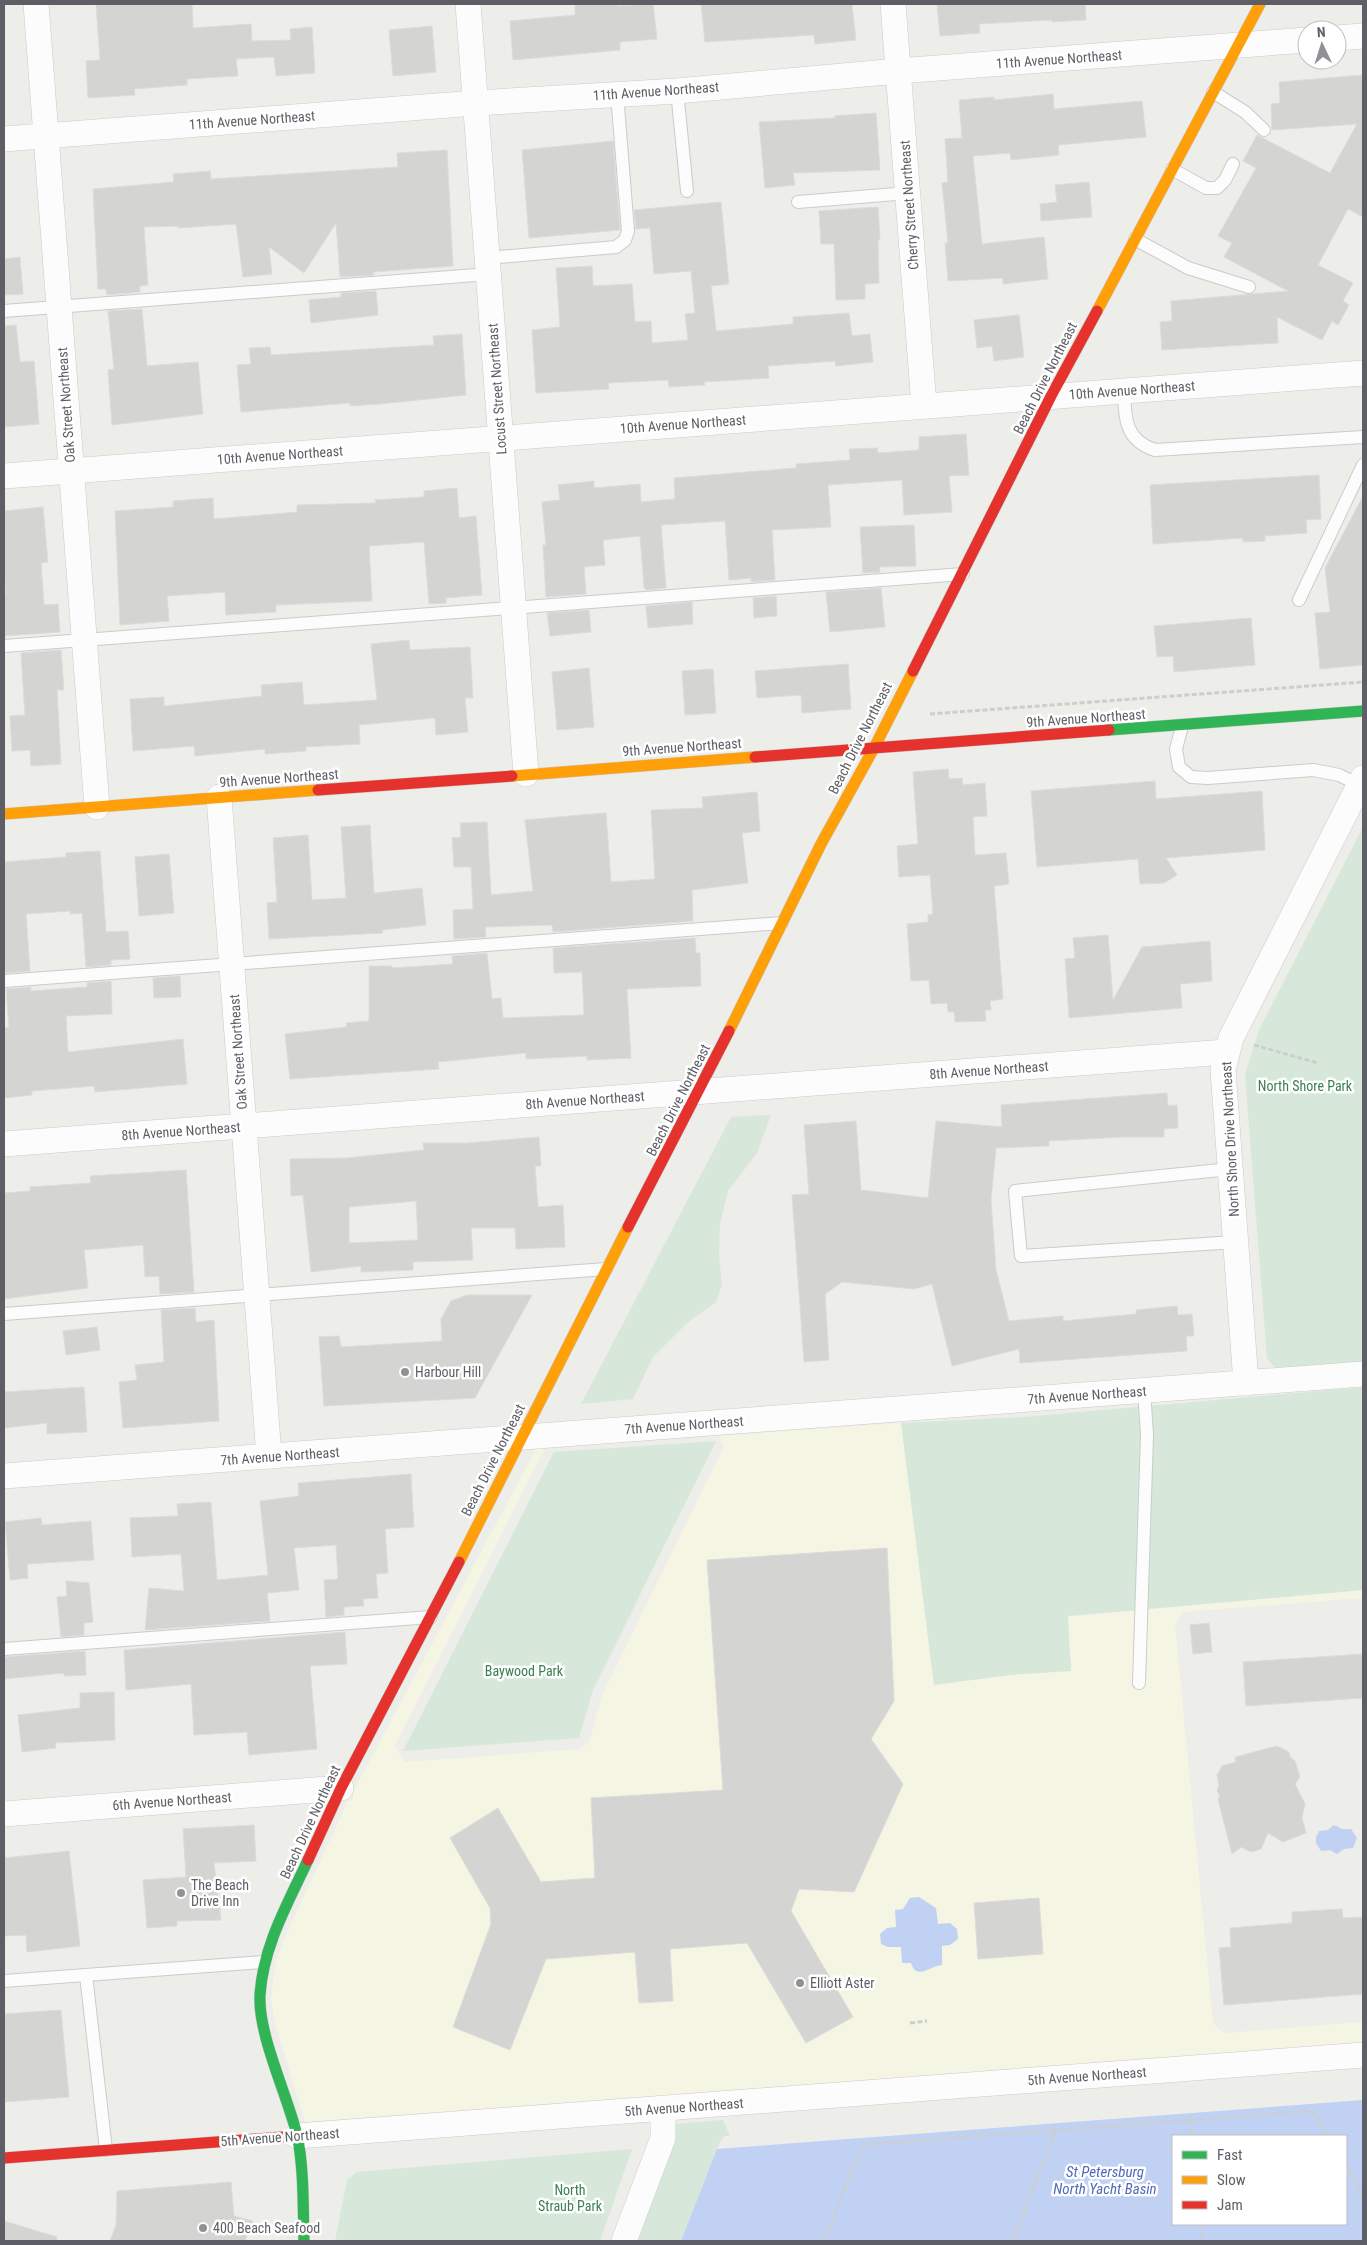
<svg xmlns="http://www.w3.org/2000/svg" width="1367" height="2245" viewBox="0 0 1367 2245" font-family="'Roboto Condensed',sans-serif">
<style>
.commercial{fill:#f5f5e4}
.green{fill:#d7e8da}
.water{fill:#c0d1f4;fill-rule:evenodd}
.building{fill:#d4d4d2;stroke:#dcdcd8;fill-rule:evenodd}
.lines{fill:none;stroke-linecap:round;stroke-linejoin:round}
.lane-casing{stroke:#cbcbcb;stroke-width:14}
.street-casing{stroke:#cbcbcb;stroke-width:26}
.fast-casing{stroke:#cacbcb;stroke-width:12}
.slow-casing{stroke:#cacbcb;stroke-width:12}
.jam-casing{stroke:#cacbcb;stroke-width:12}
.path{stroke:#cbcfce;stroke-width:3;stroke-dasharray:5 2.5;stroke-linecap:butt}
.lane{stroke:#fcfcfc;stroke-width:12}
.street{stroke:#fcfcfc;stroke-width:25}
.fast{stroke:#30b455;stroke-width:11}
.slow{stroke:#ff9f0a;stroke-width:11}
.jam{stroke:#e5322d;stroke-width:11}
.poi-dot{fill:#909194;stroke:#fff;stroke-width:2}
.labels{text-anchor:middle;stroke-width:5;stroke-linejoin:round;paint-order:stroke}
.street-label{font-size:14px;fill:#5e5f66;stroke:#fff}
.park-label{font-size:14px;fill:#3b7f4f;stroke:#fff}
.poi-label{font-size:14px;fill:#5e5f66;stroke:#fff;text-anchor:start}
.water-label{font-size:15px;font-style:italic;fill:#516abb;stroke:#fff}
</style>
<rect width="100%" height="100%" fill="#edede9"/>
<polygon class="commercial" points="901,1423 934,1685 1072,1666 1063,1617 1363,1590 1363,1598 1184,1612 1175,1624 1213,2023 1224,2033 1363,2022 1363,2043 305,2122 274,2020 271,1998 275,1966 283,1941 348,1801 353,1800 353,1792 536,1449 545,1448 395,1746 404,1762 580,1749 589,1742 602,1695 724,1446 718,1436"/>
<g class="green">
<polygon points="1363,827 1363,1364 1282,1370 1272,1365 1267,1358 1245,1075 1259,1030"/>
<polygon points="771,1115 757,1153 728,1191 720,1224 719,1254 722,1285 716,1302 688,1322 653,1357 633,1399 581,1404 731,1117"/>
<polygon points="1363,1387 1363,1590 1068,1616 1071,1671 1010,1675 934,1685 901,1423 1024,1417"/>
<polygon points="716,1441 593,1690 579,1738 403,1751 554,1452"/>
<polygon points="723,2120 730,2136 724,2136 720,2142 681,2241 636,2241 675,2124"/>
<polygon points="632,2149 600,2241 335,2241 347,2180 357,2172"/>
</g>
<g class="water">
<polygon points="1334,1825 1342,1829 1351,1829 1357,1838 1353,1848 1344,1849 1337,1854 1330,1850 1321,1851 1316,1843 1316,1837 1319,1831 1328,1830"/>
<path d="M919,1897L936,1908L938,1924L950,1923L957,1929L958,1939L950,1945L942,1946V1965C929,1966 917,1981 911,1963H902L901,1947H888L881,1944L880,1934L887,1928L896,1927L895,1910L903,1909L910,1898Z"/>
<path d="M1363,2100V2241H681L717,2149ZM1173,2136H1346V2224H1173Z"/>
</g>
<g class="building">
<polygon points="96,4 192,4 193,28 251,24 252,41 291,40 290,29 312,27 315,73 276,76 274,57 236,59 238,76 187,79 187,85 134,89 135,95 88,98 86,61 100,60"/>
<polygon points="575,4 617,4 618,6 653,4 657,39 620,42 620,50 513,60 510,21 575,15"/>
<polygon points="701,4 852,4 856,40 815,44 814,35 705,42"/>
<polygon points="937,4 1085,4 1086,20 1052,22 1052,20 979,24 980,33 940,36"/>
<polygon points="432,26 436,72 393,76 389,30"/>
<polygon points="1363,75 1363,217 1348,209 1318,265 1353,283 1343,301 1349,305 1338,325 1332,321 1322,340 1277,317 1278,343 1162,350 1160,322 1172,321 1171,301 1288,291 1224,257 1232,243 1218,236 1256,168 1243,161 1257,135 1330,173 1357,124 1272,130 1271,104 1280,103 1279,82"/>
<polygon points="1053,94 1054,109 1142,101 1146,137 1058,145 1059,155 1011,160 1010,153 973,156 982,244 1044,237 1048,279 1003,284 1003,278 948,281 945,243 948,243 942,183 948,182 945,139 962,138 959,100 994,97 994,100"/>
<polygon points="876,113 880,170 793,173 795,185 765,188 759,122 835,118 835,116"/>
<polygon points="613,141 620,230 529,238 522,150"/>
<polygon points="447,150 453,266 373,272 374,275 340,277 336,223 304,273 269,247 272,274 243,277 236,224 178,228 178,226 144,227 148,285 140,286 140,292 107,295 106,289 98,289 93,189 174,182 173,174 210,171 211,179 398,167 397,153"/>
<polygon points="1089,182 1092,217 1041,221 1040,204 1057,202 1055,185"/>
<polygon points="721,202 729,284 711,286 716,331 793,324 793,317 849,313 852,336 870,334 873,362 836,366 835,361 768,366 769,378 704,382 705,385 669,387 668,380 608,383 609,389 536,393 532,330 560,327 556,268 592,266 593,286 632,284 635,322 651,321 652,343 688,340 685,314 695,313 691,271 654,274 650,228 636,229 634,210"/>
<polygon points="878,207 880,240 878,240 879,283 865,284 865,299 836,300 834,244 821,244 819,211"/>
<polygon points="20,257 23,294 4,295 4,259"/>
<polygon points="376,291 378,315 311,323 309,300 341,297 341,293"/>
<polygon points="142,309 147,366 198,362 203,414 112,425 108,370 114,369 108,311"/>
<polygon points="1019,315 1024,357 994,361 992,346 977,348 974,320"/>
<polygon points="16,325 20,362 34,361 39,424 4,427 4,326"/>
<polygon points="462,334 466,395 380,404 350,406 350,403 241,412 237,365 251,364 249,348 270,347 271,355 434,345 433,336"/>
<polygon points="966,434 969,475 949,476 952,512 904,515 902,480 828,485 831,527 772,530 775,580 751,582 751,578 729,580 725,521 661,525 666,588 646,590 644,587 640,536 603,540 605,565 584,567 586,594 546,597 543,545 546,545 542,502 560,500 558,485 594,481 594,488 640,484 641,502 675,499 674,478 796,468 796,464 850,460 849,449 877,448 878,453 919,450 919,437"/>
<polygon points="1319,475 1321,519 1306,520 1307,533 1265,536 1265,541 1243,542 1243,538 1153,544 1150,485"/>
<polygon points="457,488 459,518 476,516 482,595 446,598 446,603 429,604 424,542 369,546 372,601 276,605 276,612 226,615 225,592 167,596 169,621 120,625 115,511 173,507 173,501 213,498 214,519 297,512 297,505 376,503 375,500 424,497 424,491"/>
<polygon points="1363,496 1363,665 1320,669 1315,613 1330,612 1325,568"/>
<polygon points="43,507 48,562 41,563 44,605 58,604 60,632 4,636 4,594 6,594 4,567 4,511"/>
<polygon points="914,525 916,566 879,567 880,572 863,573 860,527"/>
<polygon points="881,588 885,627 830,632 826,592"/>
<polygon points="776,596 777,616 754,618 753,598"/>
<polygon points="692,602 693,624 648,628 646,606"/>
<polygon points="589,610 591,632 550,636 547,613"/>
<polygon points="1251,618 1255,665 1174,672 1173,656 1157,657 1154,626"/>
<polygon points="409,640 410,650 470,647 473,698 465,698 468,732 436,735 435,718 359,725 360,744 306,747 306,751 265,754 265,749 195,756 194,746 133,751 130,699 164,697 164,706 262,696 261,685 302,682 304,705 377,700 371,644"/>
<polygon points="61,650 64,690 57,690 61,764 31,766 30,750 12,751 10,716 25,715 21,653"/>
<polygon points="848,664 851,709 802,713 801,695 757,698 755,671"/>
<polygon points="589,668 594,727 557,730 552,672"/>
<polygon points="713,669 716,713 685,715 682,671"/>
<polygon points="948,769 949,779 962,778 963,785 985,783 987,816 973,817 975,855 1006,853 1009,884 994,886 1003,999 990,1001 991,1010 985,1010 986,1021 955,1022 954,1012 948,1012 947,1003 931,1004 929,980 911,981 907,924 928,922 928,915 933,914 930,875 899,877 897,846 918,844 913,772"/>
<polygon points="1155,781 1156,799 1262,791 1265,850 1166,858 1177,875 1164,883 1140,884 1138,859 1037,867 1031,791"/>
<polygon points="757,792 760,831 742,833 748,883 692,890 693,921 553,932 552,925 485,927 486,937 454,939 453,910 473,909 471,867 454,867 452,838 461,837 460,823 487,822 491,895 533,891 525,820 581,815 606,813 611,882 655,879 651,810 703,808 702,797"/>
<polygon points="370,825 374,893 422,888 426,925 382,930 383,933 269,939 267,903 277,902 273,838 308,835 312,900 346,898 341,827"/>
<polygon points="100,851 106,932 128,931 130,959 111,960 111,965 86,967 82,913 70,914 70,911 26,914 30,971 5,973 4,862 66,857 66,853"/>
<polygon points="169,854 174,913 139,916 135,857"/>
<polygon points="1108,935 1113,1000 1142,947 1210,941 1212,981 1180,984 1182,1008 1069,1018 1065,959 1075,958 1073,938"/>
<polygon points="695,938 696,953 700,953 701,986 627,989 631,1058 587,1060 587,1056 526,1059 526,1053 438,1062 439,1069 290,1079 285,1034 347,1027 346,1023 369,1021 369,966 392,966 392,968 453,964 452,956 487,953 492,999 501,998 503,1018 584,1015 582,972 554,973 553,948"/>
<polygon points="180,976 181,997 154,998 153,978"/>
<polygon points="111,981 112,1014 66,1016 68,1052 183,1039 187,1084 95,1092 94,1086 32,1091 32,1095 4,1098 4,1028 9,1027 6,989 31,987 31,991 87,987 87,983"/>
<polygon points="1167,1093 1168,1106 1177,1105 1178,1128 1164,1129 1164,1137 1123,1137 1049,1141 1049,1146 996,1148 991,1200 996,1270 1009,1321 1063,1316 1063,1321 1136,1314 1136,1310 1177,1306 1178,1315 1192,1314 1194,1336 1186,1336 1187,1351 1020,1363 1019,1349 952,1366 932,1284 914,1289 842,1282 825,1294 829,1360 804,1362 792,1195 809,1194 804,1125 856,1121 861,1190 928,1198 936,1121 1002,1127 1001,1105"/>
<path d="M539,1137L541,1166H535L538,1207L563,1205L565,1247L516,1249L515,1228H471L473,1260L413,1262V1270L361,1272V1266L311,1272L303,1195L291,1196L290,1159L347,1158L424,1150L423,1143H467ZM416,1201L418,1240L349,1243V1207Z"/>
<polygon points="186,1170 194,1292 160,1294 159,1276 145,1277 143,1245 84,1250 88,1288 4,1299 4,1193 30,1191 30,1187 91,1183 90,1176"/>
<polygon points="467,1295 532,1295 475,1398 324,1406 319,1337 339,1336 341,1347 442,1341 441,1319 451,1301"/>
<polygon points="195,1308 196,1322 214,1320 219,1421 123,1428 119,1382 137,1380 135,1365 164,1362 161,1310"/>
<polygon points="97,1327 100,1350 66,1355 63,1331"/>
<polygon points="84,1387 87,1432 47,1434 47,1423 4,1428 4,1392"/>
<polygon points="411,1474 414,1527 385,1529 388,1573 376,1574 378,1598 363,1599 364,1606 344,1607 344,1615 326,1617 324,1580 338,1579 336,1545 294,1548 299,1590 267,1593 270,1621 145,1630 149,1588 184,1591 181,1554 132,1557 130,1518 178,1516 177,1504 211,1502 217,1580 268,1575 260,1501 299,1496 298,1483"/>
<polygon points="41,1518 42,1525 91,1521 94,1560 27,1564 28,1578 10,1580 5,1522"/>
<polygon points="887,1548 894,1701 871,1739 903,1784 854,1892 799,1889 791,1911 853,2017 806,2043 747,1943 670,1949 673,2001 639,2003 635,1952 546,1959 510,2050 453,2027 491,1924 490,1908 450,1838 498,1808 541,1882 595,1878 591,1798 723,1790 707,1560"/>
<polygon points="66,1581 89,1583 93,1622 84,1623 84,1635 61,1637 57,1597 67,1596"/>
<polygon points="1209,1623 1212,1652 1193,1654 1190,1625"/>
<polygon points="345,1632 347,1664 310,1666 317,1749 249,1755 247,1732 194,1735 191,1684 126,1690 124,1650"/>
<polygon points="85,1651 86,1675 64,1676 64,1673 4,1679 4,1657"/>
<polygon points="1363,1654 1363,1698 1246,1706 1243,1662"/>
<polygon points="114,1692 115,1740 55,1743 56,1748 22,1752 18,1715 80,1708 80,1693"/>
<polygon points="1277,1746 1289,1752 1290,1757 1295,1761 1300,1777 1295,1784 1305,1804 1302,1818 1306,1833 1283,1842 1268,1833 1261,1849 1251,1852 1241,1847 1232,1854 1218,1799 1220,1796 1217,1790 1219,1785 1217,1775 1222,1766 1236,1762 1235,1757"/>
<polygon points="254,1825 256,1861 214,1863 221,1920 177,1921 177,1926 147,1928 143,1880 186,1877 183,1829"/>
<polygon points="69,1851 80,1946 27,1952 26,1935 4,1936 4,1858"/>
<polygon points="1039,1898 1043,1954 978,1959 974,1903"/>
<polygon points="1342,1909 1343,1918 1363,1917 1363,1994 1224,2005 1219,1948 1231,1947 1230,1928 1292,1923 1292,1912"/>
<polygon points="61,2010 69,2097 4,2102 4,2014"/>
<polygon points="231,2182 234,2216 253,2221 245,2241 110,2241 116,2225 117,2191"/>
<polygon points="4,2221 57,2237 56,2241 4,2241"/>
</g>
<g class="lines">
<g class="lane-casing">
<g id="lane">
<polyline points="677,91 687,191"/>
<polyline points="1213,92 1245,112 1264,130"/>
<polyline points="1172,169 1206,188 1217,188 1225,180 1233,164"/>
<polyline points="798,202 908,193"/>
<polyline points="1135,239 1188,268 1249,287"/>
<polyline points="487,258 616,247 625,240 628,231 617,94"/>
<polyline points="4,311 489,274"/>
<path d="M1124,391C1125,419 1125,440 1155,450L1363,437"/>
<polyline points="1299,600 1363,465"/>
<polyline points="4,646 963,574"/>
<polyline points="1182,726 1176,749 1179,767 1191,777 1208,778 1313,770 1339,775 1359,785"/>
<polyline points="4,981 782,923"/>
<polyline points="1230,1169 1015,1191 1021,1256 1235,1242"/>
<polyline points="4,1314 606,1269"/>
<polyline points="4,1649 431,1617"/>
<polyline points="1139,1683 1147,1435 1144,1390"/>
<polyline points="86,1975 106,2150"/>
<polyline points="4,1981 264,1962"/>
</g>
</g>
<g class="street-casing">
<g id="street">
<polyline points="36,4 97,807"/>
<polyline points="468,4 526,774"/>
<polyline points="893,4 924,406"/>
<polyline points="1337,38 1363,36"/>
<polyline points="4,139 476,103 677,91 898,71 1307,40"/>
<polyline points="4,476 1363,373"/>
<polyline points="219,797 269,1456"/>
<polyline points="4,1144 1226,1052"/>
<polyline points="1246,1383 1223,1070 1231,1038 1363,778"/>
<polyline points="4,1476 1363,1374"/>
<polyline points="4,1814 341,1788"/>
<polyline points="297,2136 1363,2055"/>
<polyline points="624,2241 663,2138 663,2109"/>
</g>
</g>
<g class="fast-casing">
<g id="fast">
<polyline points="1109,730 1363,711"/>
<path d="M304,2241C303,2208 304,2167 297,2135C287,2094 258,2035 260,1995C263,1946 288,1903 308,1860"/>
</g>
</g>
<g class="slow-casing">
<g id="slow">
<polyline points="1097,311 1260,4"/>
<polyline points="512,776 755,757"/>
<polyline points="4,814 318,790"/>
<polyline points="729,1031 821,844 874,748 913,671"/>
<polyline points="459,1562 628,1227"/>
</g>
</g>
<g class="jam-casing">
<g id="jam">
<polyline points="913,671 1051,396 1097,311"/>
<polyline points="755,757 1109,730"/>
<polyline points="318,790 512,776"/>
<polyline points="628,1227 729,1031"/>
<polyline points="308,1860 341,1788 459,1562"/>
<polyline points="4,2158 297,2136"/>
</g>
</g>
<g class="path">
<polyline points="930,714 1363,682"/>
<polyline points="1254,1045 1318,1063"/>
<polyline points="910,2023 927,2021"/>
<polyline points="1190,2120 1191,2136"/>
<polyline points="1346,2166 1363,2196"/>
<polyline points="1200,2224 1202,2241"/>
<polyline points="824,2241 862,2145 1313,2111 1328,2136"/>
<polyline points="1013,2241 1056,2130"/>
</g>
<use href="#lane" class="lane"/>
<use href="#street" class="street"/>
<use href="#fast" class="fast"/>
<use href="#slow" class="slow"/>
<use href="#jam" class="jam"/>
</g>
<g class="poi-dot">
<circle cx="405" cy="1372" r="5"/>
<circle cx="181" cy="1893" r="5"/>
<circle cx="800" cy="1983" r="5"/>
<circle cx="203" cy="2228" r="5"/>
</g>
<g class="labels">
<g class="street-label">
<text transform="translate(1059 59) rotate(-4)" y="5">11th Avenue Northeast</text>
<text transform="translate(656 91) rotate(-4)" y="5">11th Avenue Northeast</text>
<text transform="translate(252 120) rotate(-4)" y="5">11th Avenue Northeast</text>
<text transform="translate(909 205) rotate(-94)" y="5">Cherry Street Northeast</text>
<text transform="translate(1045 378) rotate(-63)" y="5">Beach Drive Northeast</text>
<text transform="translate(497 389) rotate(-94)" y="5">Locust Street Northeast</text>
<text transform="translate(1132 390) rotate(-4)" y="5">10th Avenue Northeast</text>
<text transform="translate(66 405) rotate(-94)" y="5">Oak Street Northeast</text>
<text transform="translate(683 424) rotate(-4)" y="5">10th Avenue Northeast</text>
<text transform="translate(280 455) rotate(-4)" y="5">10th Avenue Northeast</text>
<text transform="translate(1086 718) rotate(-4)" y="5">9th Avenue Northeast</text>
<text transform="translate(860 738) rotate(-63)" y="5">Beach Drive Northeast</text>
<text transform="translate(682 747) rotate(-4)" y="5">9th Avenue Northeast</text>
<text transform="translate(279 778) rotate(-4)" y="5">9th Avenue Northeast</text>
<text transform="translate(238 1052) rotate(-94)" y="5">Oak Street Northeast</text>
<text transform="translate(989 1070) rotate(-4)" y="5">8th Avenue Northeast</text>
<text transform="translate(585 1100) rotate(-4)" y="5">8th Avenue Northeast</text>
<text transform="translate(678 1100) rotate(-63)" y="5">Beach Drive Northeast</text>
<text transform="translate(181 1131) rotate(-4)" y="5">8th Avenue Northeast</text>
<text transform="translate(1230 1139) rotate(-93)" y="5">North Shore Drive Northeast</text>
<text transform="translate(1087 1395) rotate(-4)" y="5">7th Avenue Northeast</text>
<text transform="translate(684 1425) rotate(-4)" y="5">7th Avenue Northeast</text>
<text transform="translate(280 1456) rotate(-4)" y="5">7th Avenue Northeast</text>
<text transform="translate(493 1460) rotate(-63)" y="5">Beach Drive Northeast</text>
<text transform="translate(172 1801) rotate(-4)" y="5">6th Avenue Northeast</text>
<text transform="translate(310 1822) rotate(-65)" y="5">Beach Drive Northeast</text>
<text transform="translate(1087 2076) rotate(-4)" y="5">5th Avenue Northeast</text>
<text transform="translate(684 2107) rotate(-4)" y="5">5th Avenue Northeast</text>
<text transform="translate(280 2137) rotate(-4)" y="5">5th Avenue Northeast</text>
</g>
<g class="park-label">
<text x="1305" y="1091">North Shore Park</text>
<text x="524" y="1676">Baywood Park</text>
<text x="570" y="2195">North<tspan x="570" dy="16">Straub Park</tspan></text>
</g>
<g class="poi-label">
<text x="415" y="1377">Harbour Hill</text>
<text x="191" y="1890">The Beach<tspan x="191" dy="16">Drive Inn</tspan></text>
<text x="810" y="1988">Elliott Aster</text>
<text x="213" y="2233">400 Beach Seafood</text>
</g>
<g class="water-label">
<text x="1105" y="2177">St Petersburg<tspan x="1105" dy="17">North Yacht Basin</tspan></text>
</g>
</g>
<rect width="1367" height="2245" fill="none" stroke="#5e5f66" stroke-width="10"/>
<rect x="1172" y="2135" width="175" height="90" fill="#ffffff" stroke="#bfbfc2"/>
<rect x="1182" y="2151" width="25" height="8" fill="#30b455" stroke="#bfbfc2"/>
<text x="1217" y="2160" font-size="15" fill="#5e5f66">Fast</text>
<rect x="1182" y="2176" width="25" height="8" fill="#ff9f0a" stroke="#bfbfc2"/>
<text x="1217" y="2185" font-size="15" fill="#5e5f66">Slow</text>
<rect x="1182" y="2201" width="25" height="8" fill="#e5322d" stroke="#bfbfc2"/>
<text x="1217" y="2210" font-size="15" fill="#5e5f66">Jam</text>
<g transform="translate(1322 45) rotate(356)"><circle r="24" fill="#ffffff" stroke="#bfbfc2"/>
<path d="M0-4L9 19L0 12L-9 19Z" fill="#909194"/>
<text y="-8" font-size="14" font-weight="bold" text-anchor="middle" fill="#5e5f66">N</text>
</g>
</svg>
